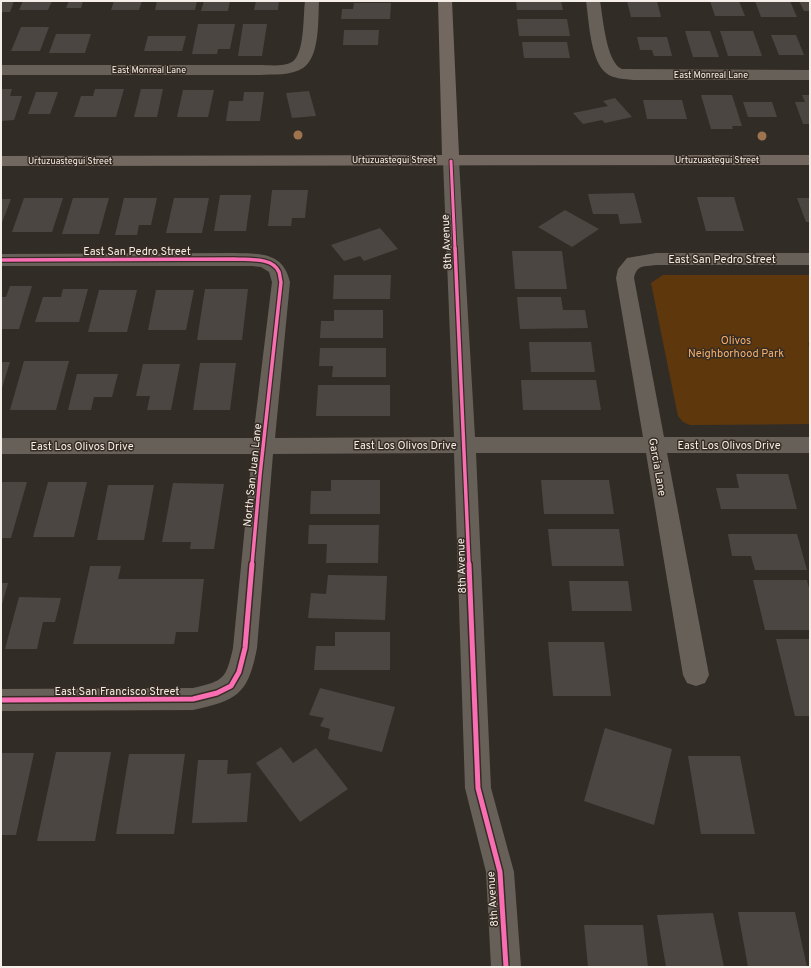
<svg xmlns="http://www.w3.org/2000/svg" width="811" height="968" viewBox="0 0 811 968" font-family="Overpass,sans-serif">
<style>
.green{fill:#5e380c}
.building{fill:#4b4642}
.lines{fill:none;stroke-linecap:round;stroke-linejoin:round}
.minor{fill:#676059;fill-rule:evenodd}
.major{fill:#726860;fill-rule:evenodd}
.cycleway-far2-casing{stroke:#362c23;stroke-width:5}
.cycleway-far1-casing{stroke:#362c23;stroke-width:6}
.cycleway-casing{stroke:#362c23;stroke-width:8}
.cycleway-far2{stroke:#f96db3;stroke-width:3}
.cycleway-far1{stroke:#f96db3;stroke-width:3.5}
.cycleway{stroke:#f96db3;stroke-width:5}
.tree{fill:#9e744e}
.labels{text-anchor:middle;stroke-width:3;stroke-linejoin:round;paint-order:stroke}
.far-street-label{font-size:9px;fill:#f5eee8;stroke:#362c23}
.street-label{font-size:11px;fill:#f5eee8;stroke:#362c23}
.park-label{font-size:11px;fill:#f6af6d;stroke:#362c23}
</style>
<rect width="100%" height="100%" fill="#322c27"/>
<polygon class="green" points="663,275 810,275 810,342 808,343 810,350 810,424 690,425 683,422 678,416 651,283"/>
<g class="building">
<polygon points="1,1 14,1 10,12 1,12"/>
<polygon points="23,1 52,1 48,10 19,10"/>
<polygon points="69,1 83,1 81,8 66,8"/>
<polygon points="114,1 142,1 139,10 111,10"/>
<polygon points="157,1 197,1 195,10 155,10"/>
<polygon points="204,1 230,1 228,11 201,11"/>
<polygon points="256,1 279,1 278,10 254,10"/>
<polygon points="516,1 561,1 563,10 517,10"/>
<polygon points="627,1 657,1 661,17 631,17"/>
<polygon points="710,1 739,1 745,16 715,16"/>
<polygon points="755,1 790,1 797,17 761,17"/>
<polygon points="799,1 810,1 810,11 804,11"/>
<polygon points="354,3 391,3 390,19 341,19 342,9 353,9"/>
<polygon points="517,19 567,19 570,36 519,36"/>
<polygon points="198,24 235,24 230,49 218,49 217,54 192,54"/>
<polygon points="243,24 267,24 262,56 238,56"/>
<polygon points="21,27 49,27 40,51 11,51"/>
<polygon points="344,30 379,30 378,45 343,45"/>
<polygon points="685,31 710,31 719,57 693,57"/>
<polygon points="720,31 753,31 762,56 728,56"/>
<polygon points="56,34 91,34 85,53 49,53"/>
<polygon points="771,35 796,35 804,55 779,55"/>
<polygon points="148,36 186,36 182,51 144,51"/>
<polygon points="637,37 667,37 672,56 654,56 652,50 640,50"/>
<polygon points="522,42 567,42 570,58 524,58"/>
<polygon points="1,89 12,89 10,96 22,96 14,120 1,121"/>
<polygon points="95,89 124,89 116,117 74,117 81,96 93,96"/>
<polygon points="141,89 163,89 157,117 134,117"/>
<polygon points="183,90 214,90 208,117 177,117"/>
<polygon points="309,91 316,116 292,118 286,93"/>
<polygon points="36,92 58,92 50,114 28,114"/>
<polygon points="244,92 264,92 260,121 226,121 229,101 243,101"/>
<polygon points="701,95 732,95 742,126 732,126 733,129 711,129"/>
<polygon points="802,95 810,95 810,124 803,124 795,102 805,102"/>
<polygon points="615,98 632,117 605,123 602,120 583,124 573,113 608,106 603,101"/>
<polygon points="643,100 682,100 687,119 647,119"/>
<polygon points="743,102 772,102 777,117 748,117"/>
<polygon points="272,190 308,190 305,218 292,218 291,226 268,226"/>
<polygon points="634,193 642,223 620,224 618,214 593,214 588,194"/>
<polygon points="220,195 251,195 246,231 214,231"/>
<polygon points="697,197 734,197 744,231 706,231"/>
<polygon points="24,198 63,198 52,232 12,232"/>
<polygon points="73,198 109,198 99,234 62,234"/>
<polygon points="124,198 157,198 151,225 139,225 137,235 115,235"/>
<polygon points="174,198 209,198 202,233 166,233"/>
<polygon points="797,198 810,198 810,222 806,222"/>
<polygon points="1,199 11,199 1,225"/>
<polygon points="565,210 599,229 572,247 538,227"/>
<polygon points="380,228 398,249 364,261 360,256 344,261 331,245"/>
<polygon points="512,251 562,251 567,289 515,289"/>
<polygon points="334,275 391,275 390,299 333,299"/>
<polygon points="10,286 32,286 19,329 1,329 1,297 6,297"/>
<polygon points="63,289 88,289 79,322 35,322 43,297 61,297"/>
<polygon points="205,289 248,289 242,340 197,340"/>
<polygon points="99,290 137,290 127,332 88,332"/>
<polygon points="156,290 194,290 186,330 148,330"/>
<polygon points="517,297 561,297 563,310 585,310 588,328 520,329"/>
<polygon points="334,310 383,310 383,338 320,338 321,321 334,321"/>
<polygon points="529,342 591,342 595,372 531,372"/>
<polygon points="320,348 386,348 386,377 332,377 333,366 319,366"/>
<polygon points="24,361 69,361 56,410 10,410"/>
<polygon points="1,362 10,362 1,391"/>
<polygon points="200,363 236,363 230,410 193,410"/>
<polygon points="143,364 180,364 171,410 147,410 150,396 136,396"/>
<polygon points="77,374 118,374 112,397 94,397 91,410 68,410"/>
<polygon points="521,380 596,380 601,410 523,410"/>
<polygon points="318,385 390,385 390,416 316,416"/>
<polygon points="736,474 788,474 797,509 721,509 716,488 739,488"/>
<polygon points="331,480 380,480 380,514 310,514 311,491 331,491"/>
<polygon points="541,480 609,480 614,514 544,514"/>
<polygon points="1,482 27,482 11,538 1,538"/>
<polygon points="48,482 87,482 74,537 33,537"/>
<polygon points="173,483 224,484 214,549 190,549 191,542 162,542"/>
<polygon points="108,485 154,485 144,540 97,540"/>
<polygon points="309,525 379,525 378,563 326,563 327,544 308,544"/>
<polygon points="548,529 619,529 624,566 552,566"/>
<polygon points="728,534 797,534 807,570 755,570 751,556 732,556"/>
<polygon points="90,566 121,566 118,579 204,579 198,632 176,632 174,644 73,644"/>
<polygon points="328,575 387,576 385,620 308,618 311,593 326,594"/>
<polygon points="753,580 807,580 810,592 810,630 765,630"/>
<polygon points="569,581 628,581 632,611 572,611"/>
<polygon points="1,583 8,583 1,608"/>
<polygon points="19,597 61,598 55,622 43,622 37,649 5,649"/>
<polygon points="335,632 390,632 390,670 314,670 316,646 335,646"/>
<polygon points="776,639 810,639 810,716 795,716"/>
<polygon points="548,642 604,642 611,696 553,696"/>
<polygon points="320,688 395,707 382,752 328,739 330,729 320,726 324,718 309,715"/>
<polygon points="605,728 672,749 654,825 584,801"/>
<polygon points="281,747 293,763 316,748 348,789 300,822 256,763"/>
<polygon points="56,752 111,752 95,841 37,841"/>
<polygon points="1,753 34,753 16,835 1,835"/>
<polygon points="129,754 185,754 174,834 116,834"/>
<polygon points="688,756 740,756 755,834 701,834"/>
<polygon points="198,760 228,760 227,774 251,773 247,822 192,823"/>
<polygon points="738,912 795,912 807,967 748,967"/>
<polygon points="713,913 724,967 666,967 657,915"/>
<polygon points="584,925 643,925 648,967 588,967"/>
</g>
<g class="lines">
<g class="minor">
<path d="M305,1H319C318,20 320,57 303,68C291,76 273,74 260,75H1V65H260C269,65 283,67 292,62C305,54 303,15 305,1Z"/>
<path d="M586,1H600C603,17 606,63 622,69L810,70V80H634C625,79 613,79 606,73C590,60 589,20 586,1Z"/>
<path d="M451,156L457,157L459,161L475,437H643L616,278L618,269L627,258L656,253H810V265H656C644,267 637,264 634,278L664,437H810V453H667L709,675L705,683L696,686L687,683L683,675L646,453H476L491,788L514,872L521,967H491L486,872L465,788L454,453L273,454L257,648C248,694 238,700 193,710L1,711V689L193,688C224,681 226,679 233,648L252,454H1V438H253L272,282L269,272L261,267L253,266H1V254L235,253C261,254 283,252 290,282L275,438L454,437L443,161L445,157Z"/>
</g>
<polygon class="major" points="438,1 452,1 459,155 810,155 810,165 1,166 1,156 442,155"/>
<g class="cycleway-far2-casing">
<polyline id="cycleway-far2" points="451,161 455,249"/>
</g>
<g class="cycleway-far1-casing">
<g id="cycleway-far1">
<polyline points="455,248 469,565"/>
<path d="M1,260L235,259C248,260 273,257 279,272C280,275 280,279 281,282L260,475L252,565"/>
</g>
</g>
<g class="cycleway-casing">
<g id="cycleway">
<polyline points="469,564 478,788 500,872 506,967"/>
<polyline points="1,700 193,699 217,693 231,686 239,672 245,648 252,564"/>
</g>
</g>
<use href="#cycleway-far2" class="cycleway-far2"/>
<use href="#cycleway-far1" class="cycleway-far1"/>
<use href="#cycleway" class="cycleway"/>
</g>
<g class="tree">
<circle cx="298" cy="135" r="4.5"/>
<circle cx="762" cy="136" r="4.5"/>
</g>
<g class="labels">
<g class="far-street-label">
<text x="149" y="73">East Monreal Lane</text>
<text x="711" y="78">East Monreal Lane</text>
<text x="394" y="163">Urtuzuastegui Street</text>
<text x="717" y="163">Urtuzuastegui Street</text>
<text x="70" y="164">Urtuzuastegui Street</text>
</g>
<g class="street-label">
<text transform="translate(446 242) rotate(-93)" y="4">8th Avenue</text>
<text x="137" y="255">East San Pedro Street</text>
<text x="722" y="263">East San Pedro Street</text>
<text x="405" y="449">East Los Olivos Drive</text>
<text x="729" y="449">East Los Olivos Drive</text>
<text x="82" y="450">East Los Olivos Drive</text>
<text transform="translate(658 467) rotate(80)" y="4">Garcia Lane</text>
<text transform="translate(252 475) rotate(-84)" y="4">North San Juan Lane</text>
<text transform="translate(461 566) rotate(-92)" y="4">8th Avenue</text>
<text x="117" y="695">East San Francisco Street</text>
<text transform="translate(492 899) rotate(-94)" y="4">8th Avenue</text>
</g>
<g class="park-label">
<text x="736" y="344">Olivos<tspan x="736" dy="13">Neighborhood Park</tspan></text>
</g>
</g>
<rect width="811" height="968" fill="none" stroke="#f5eee8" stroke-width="4"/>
</svg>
